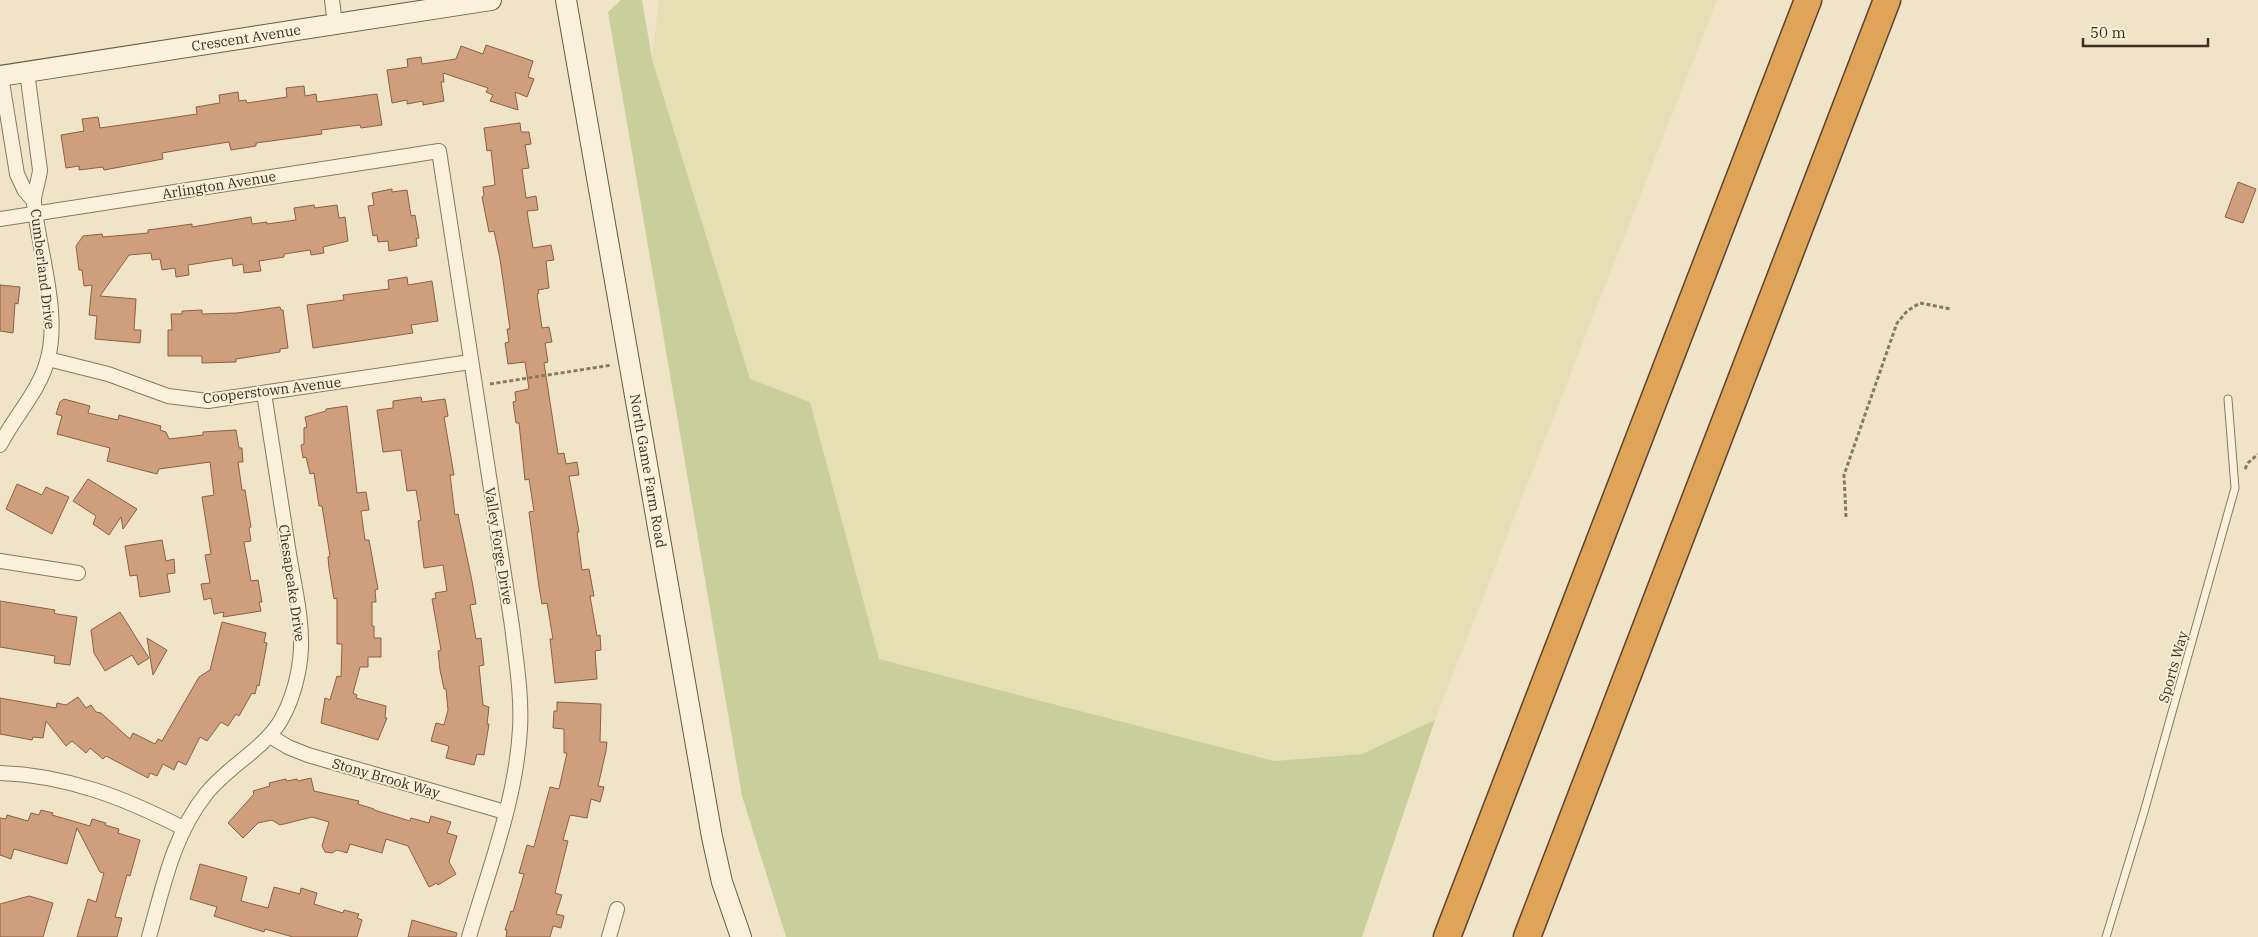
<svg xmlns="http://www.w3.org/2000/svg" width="2258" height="937" viewBox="0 0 2258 937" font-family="'IBM Plex Serif',serif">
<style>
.farmland{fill:#e6deb5}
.green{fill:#c9cf9b}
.building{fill:#cf9f7d;stroke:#8d5f41}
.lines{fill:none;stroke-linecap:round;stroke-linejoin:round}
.lane-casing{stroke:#8d765c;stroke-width:9}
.street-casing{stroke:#8d765c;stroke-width:16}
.secondary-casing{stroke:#6f573f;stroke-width:22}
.highway-casing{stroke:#5b4430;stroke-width:29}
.path{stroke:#8d765c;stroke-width:3;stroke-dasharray:4 2.5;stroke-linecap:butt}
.lane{stroke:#faf1dc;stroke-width:7}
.street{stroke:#faf1dc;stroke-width:14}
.secondary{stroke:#faf1dc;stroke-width:20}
.highway{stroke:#e0a458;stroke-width:26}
.labels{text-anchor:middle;stroke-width:4;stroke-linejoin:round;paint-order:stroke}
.street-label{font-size:14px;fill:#3d2e20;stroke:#f7eed8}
</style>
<rect width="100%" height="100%" fill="#f0e4c8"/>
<polygon class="farmland" points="659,0 1717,0 1435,720 1362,754 1274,761 879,660 810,402 750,379 652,59"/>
<polygon class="green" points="621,0 642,0 652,59 750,379 810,402 879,659 1274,761 1362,754 1435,720 1362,937 786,937 742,796 608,12"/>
<g class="building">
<polygon points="486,45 533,61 528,77 534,79 527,97 515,92 518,110 490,101 493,95 486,92 488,88 443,73 444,82 441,82 444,101 423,105 423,101 407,104 407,100 392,103 387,70 408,67 407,59 421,57 422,64 456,59 461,46 483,54"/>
<polygon points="304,86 305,96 316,94 317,102 377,94 382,125 361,128 360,125 321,130 322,134 256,143 256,146 231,150 229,142 191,148 162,153 163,159 104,170 103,167 79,170 79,166 66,168 61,135 84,131 82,119 98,117 100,128 157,120 197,114 196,107 220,103 219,95 238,92 239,101 246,100 247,103 287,97 286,88"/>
<polygon points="520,123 521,132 529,132 531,144 525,145 529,168 522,169 526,198 536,196 538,210 527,211 533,248 551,245 554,260 546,261 549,288 538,290 539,293 537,294 542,328 549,327 552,342 545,343 548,362 544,363 558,454 564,453 566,464 577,462 579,475 569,476 579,532 577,532 582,570 589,569 594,596 590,596 597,636 600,635 601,650 595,651 597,679 555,683 550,639 553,639 547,603 542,604 539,587 529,512 534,511 529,479 525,480 519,423 516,423 513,402 516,401 515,392 529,389 525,362 508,364 505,343 509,342 507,329 510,329 500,259 494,231 489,232 482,197 484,196 483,187 495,185 491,150 487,151 484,128"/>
<polygon points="2238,182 2256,189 2243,223 2225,217"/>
<polygon points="392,189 392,192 407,190 411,216 415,215 419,238 416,239 417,246 389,251 388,241 378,242 377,235 373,236 368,206 374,205 372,193"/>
<polygon points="314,205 315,208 337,205 339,218 345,217 348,241 323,247 324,253 311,255 310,250 284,254 284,257 259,261 261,271 244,273 243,264 233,266 232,258 188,265 189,275 176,277 175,268 162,270 160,259 152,260 151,253 129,255 100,296 136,299 134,330 141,330 140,343 95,339 97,316 89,315 92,285 84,286 82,270 79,270 76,246 83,236 102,234 103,237 148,233 148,230 192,224 192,227 251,217 252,224 267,222 267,224 296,220 294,208"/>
<polygon points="407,277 408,285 432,281 438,321 411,325 413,333 313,348 307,305 344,300 343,295 389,289 388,280"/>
<polygon points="0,285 20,287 18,304 15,303 13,333 0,331"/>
<polygon points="280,307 281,310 283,310 288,348 280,349 280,352 236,359 236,362 202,363 202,356 168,356 168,330 172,330 171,314 182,314 182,311 202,310 202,314 237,313"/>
<polygon points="421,397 422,402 445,399 448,416 444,417 454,475 450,475 455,515 458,514 472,581 476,604 470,605 476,639 481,638 484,665 479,666 483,705 489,707 487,724 489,724 484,755 477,754 474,765 446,758 449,746 431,741 436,723 444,725 448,710 446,689 444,689 440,670 438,651 441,650 432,599 436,598 435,593 447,591 443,565 424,568 418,521 421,520 416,490 407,491 401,450 383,452 377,410 393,408 393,401"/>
<polygon points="64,399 90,406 88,413 118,420 119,415 161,426 160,430 166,432 169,439 203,435 203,432 236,430 239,448 242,448 243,462 238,462 242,490 245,490 251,527 249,528 251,541 244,542 251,581 258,580 262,602 259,602 261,611 223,617 224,612 214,614 211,598 204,600 201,584 210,583 205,555 211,554 202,497 214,495 210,462 159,469 157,474 107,461 110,448 57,434 62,416 56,414 60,402"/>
<polygon points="347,406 357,493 366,492 369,510 361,511 365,540 369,540 378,589 375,590 376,602 372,602 372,626 374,626 374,638 381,638 381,657 368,657 368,667 360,667 353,693 357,695 356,698 386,706 385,718 387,718 378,740 321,723 325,698 330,700 337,676 341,677 342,644 337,644 337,598 334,599 329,568 328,557 330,556 322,506 319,506 314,473 310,474 306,457 303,458 301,445 304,444 304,428 307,427 305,417 326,411 326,409"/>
<polygon points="88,479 137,509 123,529 121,517 109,535 93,524 96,516 73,501"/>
<polygon points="17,484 42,495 46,487 69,497 52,534 6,509"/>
<polygon points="162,540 166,561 174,559 175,573 167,574 170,592 140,597 137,575 130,576 125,546"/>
<polygon points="0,601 55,610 54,613 57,614 77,617 70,665 54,663 55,656 0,647"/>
<polygon points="120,612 149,658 138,665 132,655 105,671 94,653 91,630"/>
<polygon points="222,622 266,633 264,642 267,643 259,686 257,685 255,694 252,693 239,716 236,714 228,726 221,722 207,741 200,737 186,765 178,761 174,770 163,764 157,776 150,773 148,778 106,756 103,759 90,748 86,753 72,741 66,746 46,721 43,738 33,737 32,740 0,734 0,698 56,708 57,703 66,705 78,697 86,708 91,705 96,712 101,713 130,739 133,733 155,744 158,739 162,741 199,677 210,670"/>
<polygon points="147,638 167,650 153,675"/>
<polygon points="557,702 601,704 600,742 607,742 606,751 598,786 604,787 600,802 591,799 587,818 570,815 563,840 568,841 555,893 562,895 556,914 564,916 561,928 553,926 550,937 506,937 507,930 505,930 511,911 513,912 524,874 519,873 527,845 534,847 550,787 559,789 567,753 564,753 564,729 553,728 554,711 557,711"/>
<polygon points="311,778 314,791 359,801 358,804 374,809 374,810 410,821 411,818 429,823 431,816 451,822 447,833 457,836 449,862 456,874 438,885 437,883 429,887 408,846 386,839 382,853 350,844 347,853 337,850 332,853 325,852 322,846 329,822 312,817 280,825 272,820 258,823 243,838 228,823 254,794 253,791 270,786 269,783 286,779 287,781 297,779 298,781"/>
<polygon points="41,810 53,813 52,815 90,826 92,819 106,823 105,825 119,829 118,833 140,840 130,876 127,875 115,917 122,918 117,937 77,937 88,899 96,902 104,873 100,872 77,828 67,864 14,849 11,859 0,855 0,818 6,819 7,815 28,821 31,813 39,815"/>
<polygon points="200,864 247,877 241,901 268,908 274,887 300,894 301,888 317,893 314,904 343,913 344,910 359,914 357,918 362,920 357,937 293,937 265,929 264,932 214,916 217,907 190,899"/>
<polygon points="29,896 53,903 43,937 0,937 0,904"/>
<polygon points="412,920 457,933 456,937 408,937"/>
</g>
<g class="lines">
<g class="lane-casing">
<polyline id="lane" points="2106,937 2144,812 2235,488 2228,399"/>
</g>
<g class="street-casing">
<g id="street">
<polyline points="332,0 335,24"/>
<polyline points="1,76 17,174 25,191 34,201"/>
<path d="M0,219L439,151L512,626C516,660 522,695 520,729C516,800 489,869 469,937"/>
<polyline points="48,359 108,374 168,396 208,401 470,362"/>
<path d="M0,445C15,415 40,391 48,358C60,312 39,251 34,203C33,195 39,181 40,170L27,72"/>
<polyline points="0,561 78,573"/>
<polyline points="270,736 288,747 308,755 505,812"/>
<path d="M0,773C66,775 125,798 183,828"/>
<path d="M149,937C163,888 173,835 206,794C227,767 264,749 281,720C293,699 300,672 301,648C302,616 294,585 289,554C281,500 272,447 264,393"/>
<polyline points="609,937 617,909"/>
</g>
</g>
<g class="secondary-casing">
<g id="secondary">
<path id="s1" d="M566,0L712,837L722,882L741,937"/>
<path id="s2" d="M0,76L491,0"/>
</g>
</g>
<g class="highway-casing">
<g id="highway">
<polyline points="1447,937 1808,0"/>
<polyline points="1527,937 1887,0"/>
</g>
</g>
<g class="path">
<polyline points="490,384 612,365"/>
<polyline points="2245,469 2248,463 2258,454"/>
<polyline points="1846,517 1844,475 1897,323 1907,311 1920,303 1951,309"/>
</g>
<use href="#lane" class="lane"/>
<use href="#street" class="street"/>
<use href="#secondary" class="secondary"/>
<use href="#highway" class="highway"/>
</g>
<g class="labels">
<g class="street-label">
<text dy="5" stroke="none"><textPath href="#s2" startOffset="249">Crescent Avenue</textPath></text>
<text transform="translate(219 185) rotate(-9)" y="5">Arlington Avenue</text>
<text transform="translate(43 269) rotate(83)" y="5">Cumberland Drive</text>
<text transform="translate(272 390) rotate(-7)" y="5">Cooperstown Avenue</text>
<text dy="5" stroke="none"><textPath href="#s1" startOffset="478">North Game Farm Road</textPath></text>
<text transform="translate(499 546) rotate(81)" y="5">Valley Forge Drive</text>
<text transform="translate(292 583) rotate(82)" y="5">Chesapeake Drive</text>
<text transform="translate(2173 667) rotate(-74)" y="5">Sports Way</text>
<text transform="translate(386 778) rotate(16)" y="5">Stony Brook Way</text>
</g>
</g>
<path d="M2083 38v8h125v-8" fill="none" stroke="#3d2e20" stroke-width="2.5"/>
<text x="2090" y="38" font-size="15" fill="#3d2e20" stroke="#f7eed8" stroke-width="4" paint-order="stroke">50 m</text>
</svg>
